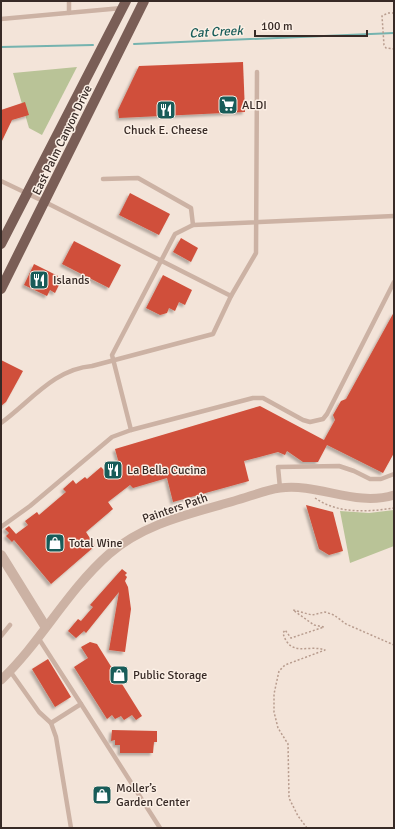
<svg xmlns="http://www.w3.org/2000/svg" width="395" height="829" viewBox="0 0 395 829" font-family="Signika,sans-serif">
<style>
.green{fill:#b9c397}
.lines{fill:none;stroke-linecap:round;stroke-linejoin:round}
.stream{stroke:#75b3af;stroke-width:2}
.building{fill:#d04f3a;filter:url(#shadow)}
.path{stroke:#b89c8e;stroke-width:1.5;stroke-dasharray:2 2;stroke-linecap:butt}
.service{stroke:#ccb2a4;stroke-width:4.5}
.minor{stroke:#ccb2a4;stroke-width:9}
.tertiary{stroke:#ccb2a4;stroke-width:10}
.primary{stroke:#7a5e56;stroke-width:10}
.labels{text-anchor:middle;stroke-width:3;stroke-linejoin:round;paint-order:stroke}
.poi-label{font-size:12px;fill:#372a26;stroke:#fbefe5;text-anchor:start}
.street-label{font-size:12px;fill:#372a26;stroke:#fbefe5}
.water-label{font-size:13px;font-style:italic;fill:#185c59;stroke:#fbefe5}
</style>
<defs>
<filter id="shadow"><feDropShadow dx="-2.5" dy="2.5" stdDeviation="1" flood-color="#0004"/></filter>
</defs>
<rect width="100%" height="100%" fill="#f3e4d9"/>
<g class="green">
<polygon points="77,67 42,135 29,128 13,73"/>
<polygon points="394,510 394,546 350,563 340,511 369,513"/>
</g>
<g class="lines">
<g class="stream">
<polyline points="134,44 394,33"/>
<polyline points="1,47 93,45"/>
</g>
</g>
<g class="building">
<polygon points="243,62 245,112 119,118 118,110 139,66"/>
<polygon points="25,102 29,115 12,120 1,143 1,110"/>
<polygon points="130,193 170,214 159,235 119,215"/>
<polygon points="181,238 198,248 191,262 173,252"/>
<polygon points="74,241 121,265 109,288 62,264"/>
<polygon points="34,264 58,276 55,283 59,285 55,293 50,290 47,296 24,285"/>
<polygon points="163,275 192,290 185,305 179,302 175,311 169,308 167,313 160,315 146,308"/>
<polygon points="394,312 394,453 383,473 327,445 318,462 303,462 287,451 285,455 278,452 244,461 249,481 173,502 167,478 133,488 130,485 108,502 113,509 86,532 95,546 51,584 14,540 12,542 6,536 9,533 5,529 9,526 16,534 28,525 25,521 37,512 39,515 66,492 63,489 73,480 76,484 85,477 87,479 101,467 104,470 118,460 115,449 260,406 324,440 335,420 333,415 341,401 346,399"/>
<polygon points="1,360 23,371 6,402 1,406"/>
<polygon points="306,505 333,512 343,551 329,555 319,549"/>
<polygon points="122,569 127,573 125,575 127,577 125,581 128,587 131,609 125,652 109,650 119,592 86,633 84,631 76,638 68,631 78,619 81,621 93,607 90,605"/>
<polygon points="90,642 97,644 142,716 136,720 132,715 124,720 121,716 115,719 112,715 107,719 74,667 88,658 81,647"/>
<polygon points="48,659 71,697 55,707 32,669"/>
<polygon points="112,730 157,731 157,742 154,742 153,753 120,753 120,745 115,745 115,740 111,741"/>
</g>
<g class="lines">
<g class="path">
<polyline points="394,13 388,13 382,16 384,45 386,48 394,49"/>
<path d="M315,498C338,514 367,512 394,508"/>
<path d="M307,828L298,816L289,798L288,744L278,728L274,712V694L279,671L285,665L325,650C308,644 290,658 283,633L285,630L291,638L324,627L314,625L293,610L312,615L325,612L334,615L346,624L394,645"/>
</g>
<g class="service">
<polyline points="69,13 69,1"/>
<polyline points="1,19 122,8"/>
<polyline points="103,179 138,178 191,208 193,225"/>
<polyline points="1,181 45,202 231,296"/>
<path d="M1,423C30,402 54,369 92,366L213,334L231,296L256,253L257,72"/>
<polyline points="131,430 112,355 175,234 193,225 394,216"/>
<polyline points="280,488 278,467 339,466 354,471 370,479 381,479 394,474"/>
<polyline points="1,527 30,506 112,437 131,430 253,398 263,398 303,420 310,422 323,419 327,414 394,282"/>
<polyline points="1,636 10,625"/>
<polyline points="10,671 39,712 51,723 81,704 39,639"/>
<polyline points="81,704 160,828"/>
<polyline points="51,723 56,737 71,828"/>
</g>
<path class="minor" d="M1,680C41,642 67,591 109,554C145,523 190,514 234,501C249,497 265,490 280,488C319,483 355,507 394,495"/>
<polyline class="tertiary" points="1,555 45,626"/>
<g class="primary">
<polyline points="1,244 126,1"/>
<polyline points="1,289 144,1"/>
</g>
</g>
<defs>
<g id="supermarket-square" transform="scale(1)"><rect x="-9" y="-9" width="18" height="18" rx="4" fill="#185c59" stroke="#fbefe5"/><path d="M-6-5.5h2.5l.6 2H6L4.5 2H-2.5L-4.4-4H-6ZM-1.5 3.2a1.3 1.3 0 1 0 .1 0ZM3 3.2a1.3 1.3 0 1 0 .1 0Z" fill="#fff"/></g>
<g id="restaurant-square" transform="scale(1)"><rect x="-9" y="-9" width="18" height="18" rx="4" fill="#185c59" stroke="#fbefe5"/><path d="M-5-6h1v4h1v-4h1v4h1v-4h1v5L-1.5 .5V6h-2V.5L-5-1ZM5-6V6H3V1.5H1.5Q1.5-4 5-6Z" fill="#fff"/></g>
<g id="shop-square" transform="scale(1)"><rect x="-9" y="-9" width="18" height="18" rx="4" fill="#185c59" stroke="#fbefe5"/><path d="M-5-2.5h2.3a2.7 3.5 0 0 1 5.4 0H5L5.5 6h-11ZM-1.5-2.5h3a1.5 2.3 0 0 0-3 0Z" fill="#fff"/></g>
</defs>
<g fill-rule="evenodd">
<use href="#supermarket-square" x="228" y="105"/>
<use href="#restaurant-square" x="166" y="110"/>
<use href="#restaurant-square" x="39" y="280"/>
<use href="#restaurant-square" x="113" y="470"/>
<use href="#shop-square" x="55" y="543"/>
<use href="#shop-square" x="119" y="675"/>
<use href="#shop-square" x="102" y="795"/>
</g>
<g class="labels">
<g class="poi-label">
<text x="242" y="109">ALDI</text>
<text x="166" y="134" text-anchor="middle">Chuck E. Cheese</text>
<text x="53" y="284">Islands</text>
<text x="127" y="474">La Bella Cucina</text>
<text x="69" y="547">Total Wine</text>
<text x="133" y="679">Public Storage</text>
<text x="116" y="792">Moller’s<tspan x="116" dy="14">Garden Center</tspan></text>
</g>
<g class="street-label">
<text transform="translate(62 140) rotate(-64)" y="4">East Palm Canyon Drive</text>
<text transform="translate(175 508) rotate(-19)" y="4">Painters Path</text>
</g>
<g class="water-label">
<text transform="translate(216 31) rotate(-3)" y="5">Cat Creek</text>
</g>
</g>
<rect width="395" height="829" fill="none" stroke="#372a26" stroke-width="4"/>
<path d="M255 30v6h112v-6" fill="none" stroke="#372a26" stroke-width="2"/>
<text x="261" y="30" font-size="12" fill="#372a26" stroke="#fbefe5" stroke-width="3" paint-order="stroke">100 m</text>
</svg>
